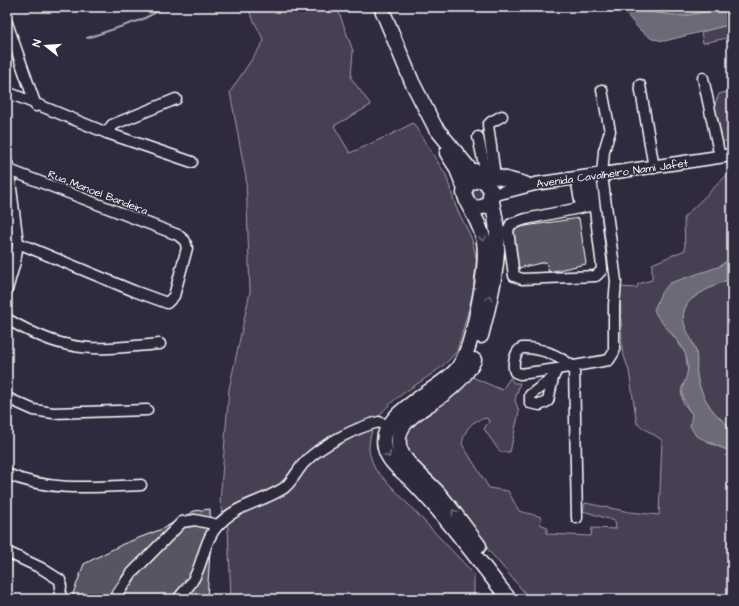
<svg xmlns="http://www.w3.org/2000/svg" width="739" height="606" viewBox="0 0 739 606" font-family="'Architects Daughter',sans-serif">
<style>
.green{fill:#464152;stroke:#a2a0a8}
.water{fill:#6d6a77;stroke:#a7a6ad}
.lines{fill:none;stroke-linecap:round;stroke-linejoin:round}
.stream{stroke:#a7a6ad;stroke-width:2}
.building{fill:#595564;stroke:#fff}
.minor-casing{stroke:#fff;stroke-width:13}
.major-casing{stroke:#fff;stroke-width:15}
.highway-casing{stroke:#fff;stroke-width:17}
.minor{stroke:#2f2a3d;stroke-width:10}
.major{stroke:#2f2a3d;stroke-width:12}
.highway{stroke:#2f2a3d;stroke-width:14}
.oneway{stroke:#6d6a77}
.labels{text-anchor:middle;stroke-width:3;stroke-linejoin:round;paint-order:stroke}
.street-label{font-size:11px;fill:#fff;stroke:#2f2a3d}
</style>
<rect width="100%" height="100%" fill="#2f2a3d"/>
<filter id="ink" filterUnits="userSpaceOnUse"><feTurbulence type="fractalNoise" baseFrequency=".025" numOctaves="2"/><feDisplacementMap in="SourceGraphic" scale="8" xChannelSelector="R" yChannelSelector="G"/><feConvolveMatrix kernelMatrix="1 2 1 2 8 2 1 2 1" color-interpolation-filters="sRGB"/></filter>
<g filter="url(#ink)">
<g class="green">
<path d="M247,7H337L353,51L351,78L371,105L334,126L350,153L394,133L413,123L446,175L456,207L471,237L475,252L479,272L457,351C431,386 370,396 369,448C369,455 373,463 375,469L474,574V599H231L228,528L220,501L229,389L250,292L246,178L230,92L264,41Z"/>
<path d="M646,7H725C698,13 671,22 646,7Z"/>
<polygon points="732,24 732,37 703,43 701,32"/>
<polygon points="732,86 732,142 722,141 718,135 714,107 719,94 730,91"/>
<path d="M732,170V258L718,267L656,314L678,342L686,355L688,374L681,390L683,403L692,414L709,443L732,452V599H530L490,552L446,493L409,453L404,446L405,428L470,376L502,390L510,378L514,383H520L515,400L519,412L510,452H500L484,429L489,421L487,418C471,420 465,429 462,444L489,488L508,491L519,511L542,517L540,524L547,527V534L591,536L592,528L616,529L615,521L583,511L585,503L630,512L659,515L662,440L637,424L629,371L622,350L620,287L637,288L638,284L652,280V264L685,250L684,217Z"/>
<path d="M476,184L484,190V203L476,200C474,195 471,188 476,184Z"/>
<path d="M732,277V428C715,416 702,400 698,380C695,371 698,361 696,352C692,337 677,323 686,306C692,294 720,284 732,277Z"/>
</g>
<g class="water">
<polygon points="620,7 646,7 656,13 684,16 732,7 732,24 665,41 652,39 639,29"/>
<path d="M732,258V277C720,284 692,294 686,306C677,323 693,337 696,352C698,361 695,371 698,380C703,401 715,416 732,428V452L696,436L690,426L692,414C670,386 694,383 686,356C681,338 661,327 654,310L661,293L670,283L718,267Z"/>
</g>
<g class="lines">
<polyline class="stream" points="87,38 141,20 166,7"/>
</g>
<g class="building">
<polygon points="579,218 586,264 549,272 546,262 518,268 512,228"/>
<polygon points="210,509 211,536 207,599 71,599 84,564 123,544 162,529 194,511"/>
</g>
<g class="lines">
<g class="minor-casing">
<g id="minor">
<polyline points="7,23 36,106"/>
<polyline points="703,78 720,157"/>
<polyline points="640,85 654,168"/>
<polyline points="7,92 107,133 192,162"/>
<polyline points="107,133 112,125 176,99"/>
<polyline points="478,137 486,174"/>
<polyline points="9,170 178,235 185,241 187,248 174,296 167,303 134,291 18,243"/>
<polyline points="495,176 488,125 491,122 502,116"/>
<polyline points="591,177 602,267 601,271 596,276 522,279 514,276 508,230 511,224 526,219 594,205"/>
<polyline points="576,178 581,207"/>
<polyline points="583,178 587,202"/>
<polyline points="7,290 15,262 18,243 8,165"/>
<path d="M7,319C26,330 47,341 69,345C98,352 130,346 160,344"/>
<polyline points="574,367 577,518"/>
<path d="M557,369L520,374L515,372C512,365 515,351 522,348C542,347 558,356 574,367"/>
<polyline points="553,378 530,395 530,403 540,405 548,401 553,378 557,369 609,360 614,352 614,305 616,281 602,175 604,151 610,131 602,90"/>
<polyline points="7,398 34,410 53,413 147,410"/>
<path d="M7,474C49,492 97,487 141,485"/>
<polyline points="7,552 41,568 60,580 61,587 59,599"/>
<polyline points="114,599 131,574 182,522 195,520 218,525"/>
<path d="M178,599C185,590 193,583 197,572C204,556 206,538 218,525C239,503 261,503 284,488C293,481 297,470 305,462C321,445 357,427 379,422L387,427"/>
</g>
</g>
<g class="major-casing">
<polyline id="major" points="492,195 535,184 732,155"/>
</g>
<g class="highway-casing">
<g id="highway">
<path d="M381,7L412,82L435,127L471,171L486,183L491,190L489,203C482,209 475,209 468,204L464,193C466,184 472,180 482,180"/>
<polyline points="447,153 456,167 465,189"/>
<polyline points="475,171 525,184"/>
<path d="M468,204C474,216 482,228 484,242C488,267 473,349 458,368C440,391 376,413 385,448C388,462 402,471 411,480C447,517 477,559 509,599"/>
<path d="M481,336C490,301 501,259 496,223C495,214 493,206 491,198"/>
<path d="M474,360C463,382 442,396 422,409C409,418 397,427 399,445C401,461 428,481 439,494C453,510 466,529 479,546"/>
</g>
</g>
<use href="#minor" class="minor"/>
<use href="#major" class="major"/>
<use href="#highway" class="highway"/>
</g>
<defs><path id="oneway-chevron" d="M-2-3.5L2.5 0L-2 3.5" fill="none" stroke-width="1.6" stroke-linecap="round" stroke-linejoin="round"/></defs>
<g class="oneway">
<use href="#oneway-chevron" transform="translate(483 239) rotate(79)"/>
<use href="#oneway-chevron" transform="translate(489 298) rotate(-79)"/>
<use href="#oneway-chevron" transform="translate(388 455) rotate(60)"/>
<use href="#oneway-chevron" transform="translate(454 512) rotate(-128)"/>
</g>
</g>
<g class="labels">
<g class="street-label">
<text transform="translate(612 173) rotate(-8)" y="4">Avenida Cavalheiro Nami Jafet</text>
<text transform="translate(98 192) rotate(21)" y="4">Rua Manoel Bandeira</text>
</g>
</g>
<rect width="739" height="606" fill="none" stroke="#2f2a3d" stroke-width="24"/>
<rect x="12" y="12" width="715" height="582" fill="none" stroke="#fff" stroke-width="1.5" filter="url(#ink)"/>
<g transform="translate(46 46) rotate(287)" stroke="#2f2a3d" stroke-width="3" paint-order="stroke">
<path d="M0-3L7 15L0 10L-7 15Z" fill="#ffffff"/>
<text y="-6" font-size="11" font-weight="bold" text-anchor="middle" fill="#ffffff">N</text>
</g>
</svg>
